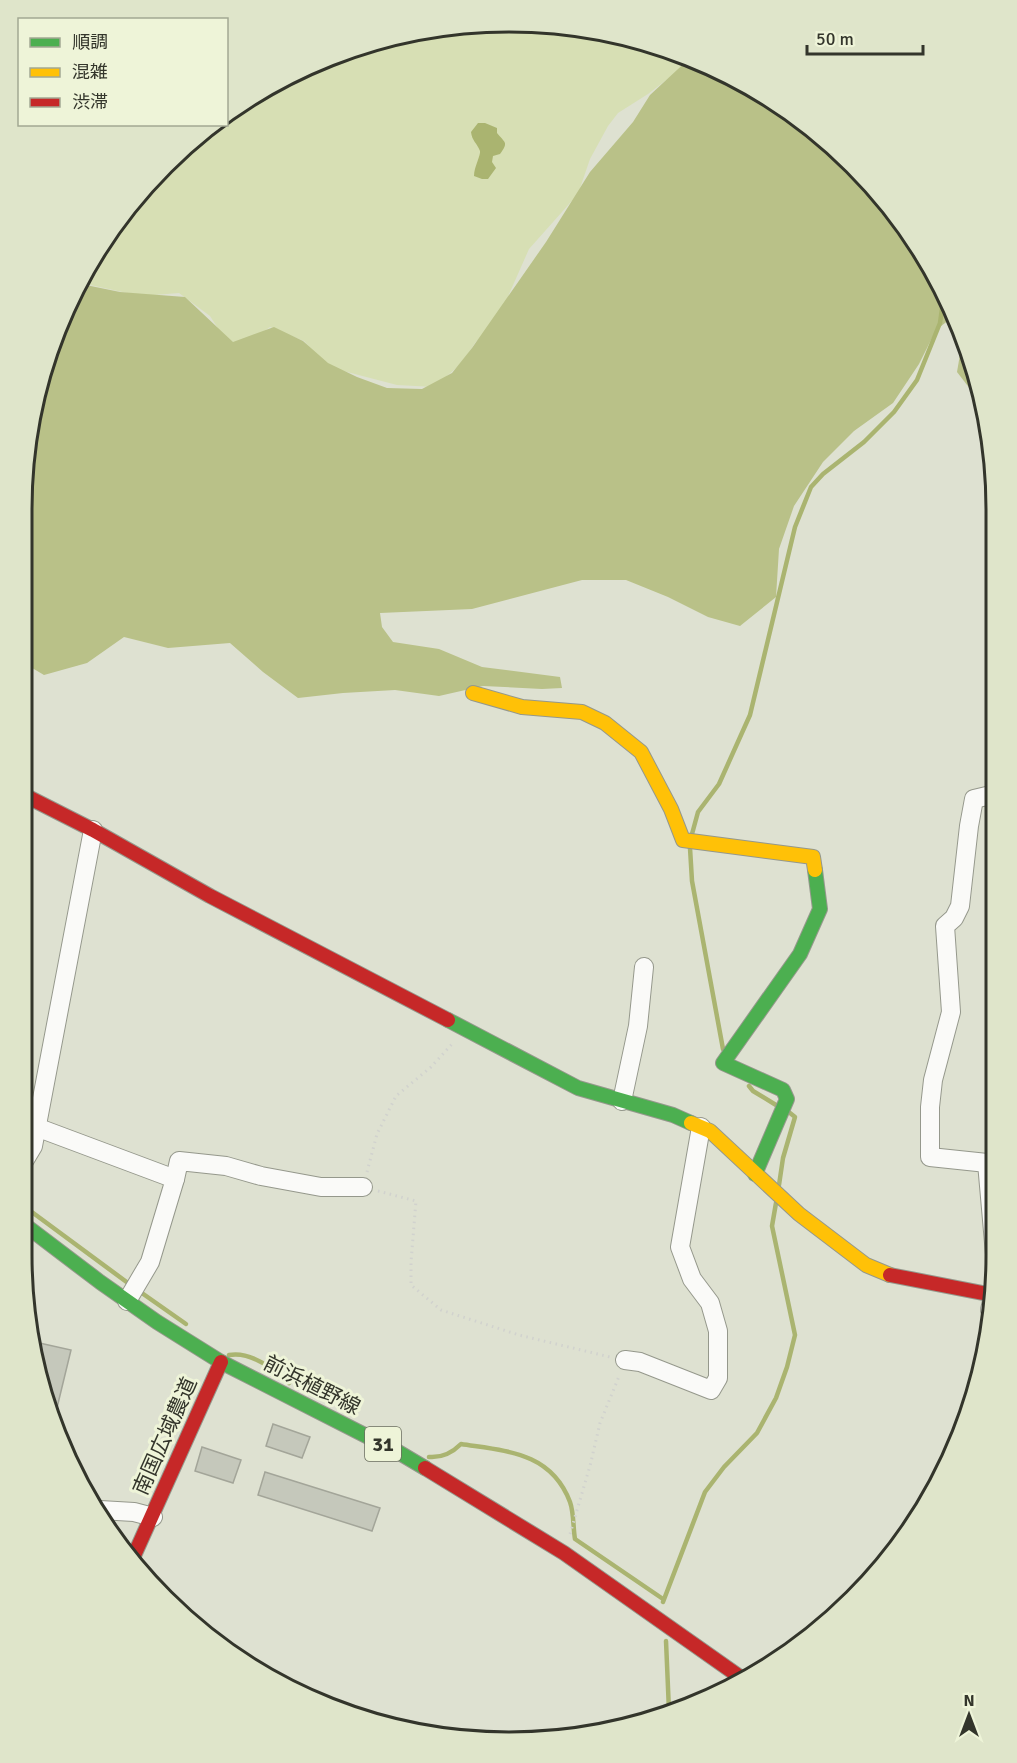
<svg xmlns="http://www.w3.org/2000/svg" width="1017" height="1763" viewBox="0 0 1017 1763" font-family="Signika,'Noto Sans JP',sans-serif">
<style>
.green{fill:#d7dfb4}
.forest{fill:#b9c188}
.water{fill:#aab470}
.lines{fill:none;stroke-linecap:round;stroke-linejoin:round}
.stream{stroke:#aab470;stroke-width:4.5}
.building{fill:#c5c8bb;stroke:#a3a599;stroke-width:1.5}
.street-casing{stroke:#95988c;stroke-width:20}
.fast-casing{stroke:#95988c;stroke-width:16}
.slow-casing{stroke:#95988c;stroke-width:16}
.jam-casing{stroke:#95988c;stroke-width:16}
.path{stroke:#d1d2ce;stroke-width:3;stroke-dasharray:1.5 4.5;stroke-linecap:butt}
.street{stroke:#fafaf8;stroke-width:18}
.fast{stroke:#4caf50;stroke-width:14}
.slow{stroke:#ffc107;stroke-width:14}
.jam{stroke:#c62828;stroke-width:14}
.labels{text-anchor:middle;stroke-width:6;stroke-linejoin:round;paint-order:stroke}
.shield{fill:#eef4d8;stroke:#6b6e5f;stroke-width:1.5}
.shield-label{font-size:20px;font-weight:bold;fill:#33352b}
.street-label{font-size:21px;fill:#33352b;stroke:#eef4d8}
.rim{fill:none;stroke:#33352b;stroke-width:3}
</style>
<rect width="100%" height="100%" fill="#dee1d1"/>
<polygon class="green" points="508,21 603,30 695,58 648,94 618,113 608,126 590,159 578,194 529,249 499,317 475,343 462,363 434,387 397,385 328,367 304,341 270,327 239,349 230,347 210,316 179,293 141,296 81,283 103,238 164,164 212,125 226,124 227,112 237,103 322,58 413,30"/>
<g class="forest">
<polygon points="691,57 779,103 853,164 931,264 954,316 936,330 919,364 893,403 854,431 823,462 794,506 779,549 776,597 740,626 708,617 668,597 626,580 582,580 472,609 380,613 382,627 393,642 439,649 482,667 560,677 562,688 542,689 483,686 439,696 395,690 343,693 298,698 263,672 230,643 168,648 124,637 87,663 44,675 22,662 22,476 47,352 81,284 120,292 185,297 233,342 274,327 303,341 328,363 357,377 387,388 422,389 452,373 472,348 546,242 590,172 633,122 650,95"/>
<polygon points="963,337 970,352 978,390 974,394 957,372"/>
</g>
<path class="water" d="M478,123H485L497,128V133C505,143 509,142 500,154L493,156L492,162L496,168L488,179H482L474,176C474,167 481,155 480,151C477,143 472,141 471,132Z"/>
<g class="lines">
<g class="stream">
<polyline points="692,834 698,812 719,784 750,715 795,527 811,487 823,474 864,442 894,412 917,380 940,323 944,294"/>
<polyline points="690,848 692,881 723,1049"/>
<polyline points="749,1086 753,1091 776,1105"/>
<polyline points="779,1185 783,1158 795,1117 790,1113"/>
<polyline points="21,1204 132,1286"/>
<polyline points="139,1291 186,1324"/>
<path d="M229,1355C251,1351 273,1368 289,1383"/>
<path d="M429,1457C442,1458 452,1453 461,1444C506,1451 551,1452 570,1502C574,1513 573,1528 575,1539L663,1599"/>
<polyline points="663,1602 705,1492 724,1467 757,1433 776,1398 787,1367 795,1335 772,1226 776,1203"/>
<polyline points="666,1641 669,1711"/>
</g>
</g>
<g class="building">
<polygon points="35,1342 71,1350 55,1416 48,1414 47,1411"/>
<polygon points="273,1424 310,1437 302,1458 266,1446"/>
<polygon points="202,1447 241,1460 233,1483 195,1471"/>
<polygon points="265,1472 380,1508 372,1531 258,1495"/>
</g>
<g class="lines">
<g class="street-casing">
<g id="street">
<polyline points="995,794 974,799 969,826 960,906 954,918 945,926 951,1012 933,1080 930,1107 930,1157 987,1163 995,1254"/>
<polyline points="622,1101 638,1026 644,967"/>
<polyline points="36,1127 175,1179 150,1262 127,1301"/>
<polyline points="21,1166 33,1146 93,830"/>
<polyline points="175,1179 179,1161 226,1166 261,1176 321,1187 363,1187"/>
<polyline points="990,1310 992,1301"/>
<polyline points="625,1360 640,1362 711,1390 718,1378 718,1331 710,1303 692,1279 680,1247 701,1127"/>
<polyline points="100,1510 134,1512 153,1517"/>
</g>
</g>
<g class="fast-casing">
<g id="fast">
<polyline points="448,1020 578,1088 673,1115 691,1123"/>
<polyline points="755,1174 787,1099 783,1090 723,1063 800,954 820,909 815,870"/>
<polyline points="21,1222 100,1282 157,1322 221,1362 398,1452 425,1468"/>
</g>
</g>
<g class="slow-casing">
<g id="slow">
<polyline points="473,693 522,707 582,712 605,723 641,752 671,809 683,840 813,857 815,870"/>
<polyline points="691,1123 710,1131 799,1214 866,1265 890,1275"/>
</g>
</g>
<g class="jam-casing">
<g id="jam">
<polyline points="22,794 93,830 210,896 448,1020"/>
<polyline points="890,1275 993,1295"/>
<polyline points="425,1468 564,1553 740,1677"/>
<polyline points="132,1560 221,1362"/>
</g>
</g>
<g class="path">
<polyline points="367,1172 377,1134 396,1096 431,1067 452,1044"/>
<polyline points="378,1191 416,1201 411,1262 411,1285 441,1310 519,1335 610,1357"/>
<polyline points="570,1534 590,1466 600,1423 620,1374"/>
</g>
<use href="#street" class="street"/>
<use href="#fast" class="fast"/>
<use href="#slow" class="slow"/>
<use href="#jam" class="jam"/>
</g>
<g class="labels">
<rect class="shield" x="365" y="1427" width="36" height="34" rx="4.5"/>
<g class="shield-label">
<text x="383" y="1451">31</text>
</g>
<g class="street-label">
<text transform="translate(312 1385) rotate(27)" y="7">前浜植野線</text>
<text transform="translate(165 1436) rotate(-66)" y="7">南国広域農道</text>
</g>
</g>
<path d="M0 0H1017V1763H0ZM509 32H509A477 477 0 0 1 986 509V1255A477 477 0 0 1 509 1732H509A477 477 0 0 1 32 1255V509A477 477 0 0 1 509 32Z" fill="#dfe5ca" fill-rule="evenodd"/>
<path class="rim" d="M509 32H509A477 477 0 0 1 986 509V1255A477 477 0 0 1 509 1732H509A477 477 0 0 1 32 1255V509A477 477 0 0 1 509 32Z"/>
<rect x="18" y="18" width="210" height="108" fill="#eef4d8" stroke="#a3a893" stroke-width="1.5"/>
<rect x="30" y="38" width="30" height="9" fill="#4caf50" stroke="#a3a893" stroke-width="1.5"/>
<text x="72" y="48" font-size="18" fill="#33352b">順調</text>
<rect x="30" y="68" width="30" height="9" fill="#ffc107" stroke="#a3a893" stroke-width="1.5"/>
<text x="72" y="78" font-size="18" fill="#33352b">混雑</text>
<rect x="30" y="98" width="30" height="9" fill="#c62828" stroke="#a3a893" stroke-width="1.5"/>
<text x="72" y="108" font-size="18" fill="#33352b">渋滞</text>
<g transform="translate(969 1715)" stroke="#eef4d8" stroke-width="4.5" paint-order="stroke">
<path d="M0-4.5L10 22L0 15L-10 22Z" fill="#33352b"/>
<text y="-9" font-size="16" font-weight="bold" text-anchor="middle" fill="#33352b">N</text>
</g>
<path d="M807 45v9h116v-9" fill="none" stroke="#33352b" stroke-width="3"/>
<text x="816" y="45" font-size="18" fill="#33352b" stroke="#eef4d8" stroke-width="4.5" paint-order="stroke">50 m</text>
</svg>
